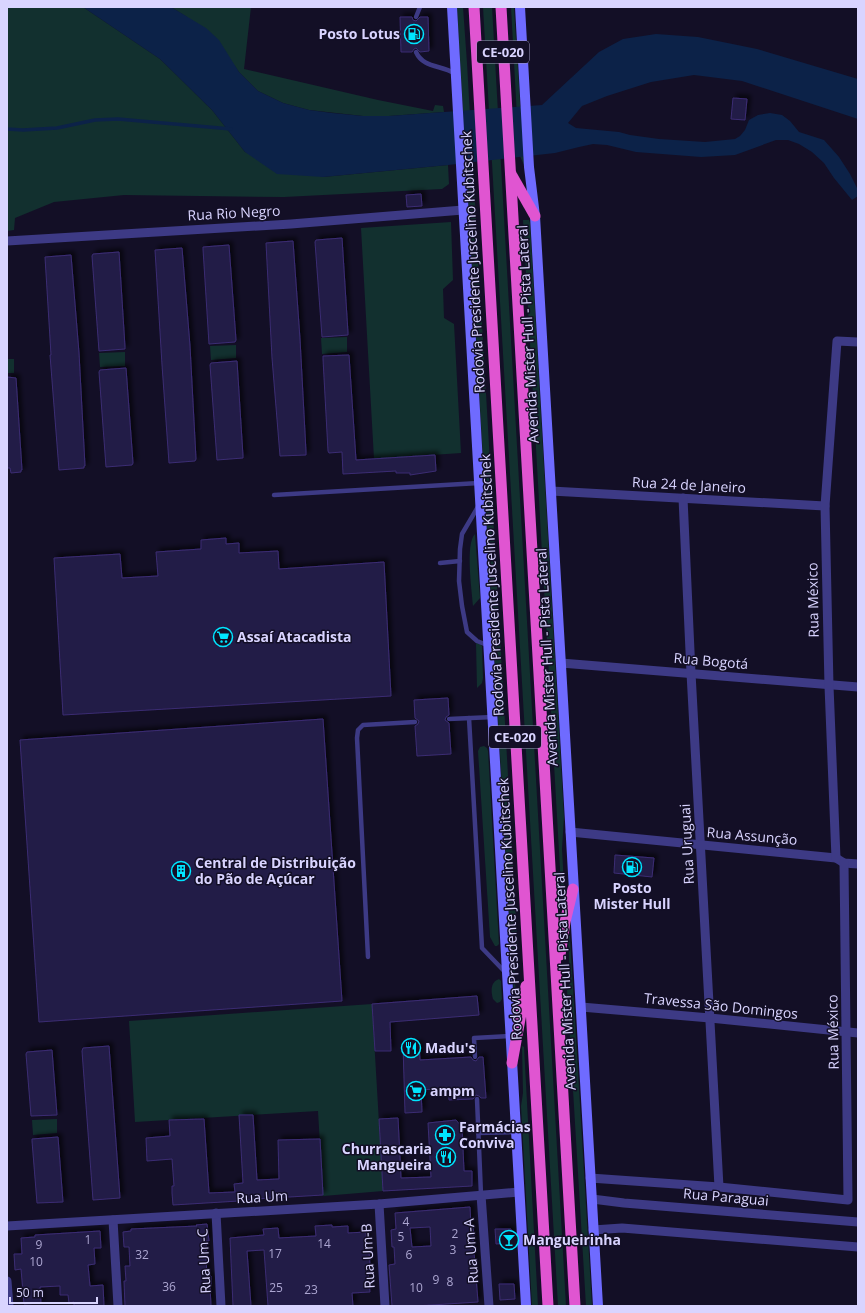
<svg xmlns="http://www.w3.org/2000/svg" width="865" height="1313" viewBox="0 0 865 1313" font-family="'Open Sans',sans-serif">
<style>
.green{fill:#12302f}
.water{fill:#0c2248}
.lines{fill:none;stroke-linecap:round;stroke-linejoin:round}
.stream{stroke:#0c2248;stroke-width:3.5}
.building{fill:#241b47;stroke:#3b2d73;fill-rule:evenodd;filter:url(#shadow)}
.service{stroke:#3d3a85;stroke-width:4.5}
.minor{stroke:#3d3a85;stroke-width:9}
.secondary{stroke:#6f6bff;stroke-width:10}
.trunk{stroke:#e055d1;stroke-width:11}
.labels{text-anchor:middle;stroke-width:3;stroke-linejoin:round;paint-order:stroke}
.number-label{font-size:12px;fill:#aca6d1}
.shield{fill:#130f26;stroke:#9e99be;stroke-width:1}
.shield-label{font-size:13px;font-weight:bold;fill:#d9d4ff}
.poi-label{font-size:14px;font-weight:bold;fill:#d9d4ff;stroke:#130f26;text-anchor:start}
.street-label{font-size:14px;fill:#d9d4ff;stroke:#130f26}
</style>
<defs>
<filter id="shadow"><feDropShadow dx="3.5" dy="-3.5" stdDeviation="2" flood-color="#0009"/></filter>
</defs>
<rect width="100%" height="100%" fill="#130f26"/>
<g class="green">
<polygon points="7,7 83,7 160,59 212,110 245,152 323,177 448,165 449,184 442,189 284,197 124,195 54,202 15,218 14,230 7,231"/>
<polygon points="171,7 251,7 244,69 378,100 433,111 435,105 443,106 444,112 389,116 363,116 309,110 283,103 258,91 239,72 229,58 187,17"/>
<polygon points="457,7 463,7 467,63 518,949 514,961 516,999 514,997"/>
<polygon points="483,7 492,7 566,1306 558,1306"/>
<polygon points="511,7 514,7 524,165 519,154"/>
<polygon points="523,220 529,220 530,223 564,817 562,849 565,902 564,906 562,904"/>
<polygon points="451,222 453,280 443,289 444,318 454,324 461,453 374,459 361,228"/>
<polygon points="347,337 347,352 322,354 321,338"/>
<polygon points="236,345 236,358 211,360 210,346"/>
<polygon points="125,352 125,366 100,367 99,353"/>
<rect x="7" y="359" width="7" height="14"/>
<path d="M475,534L480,598L473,606C472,590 465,544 475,534Z"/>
<polygon points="476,643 480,644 482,646 483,678 482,683 477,688"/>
<polygon points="484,746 487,748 488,751 499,944 497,946 495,946 490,937 478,751 480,747"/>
<polygon points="568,936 570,936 570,937 592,1306 586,1306 567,990 570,983"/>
<path d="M499,979L501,981L502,999L500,1002L497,1003L493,999C491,992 490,982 499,979Z"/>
<polygon points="372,1004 383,1191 323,1196 318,1111 135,1122 129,1021"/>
<polygon points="522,1046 524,1047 538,1306 532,1306 521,1106 523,1093"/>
<polygon points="57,1119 57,1133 33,1135 32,1120"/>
</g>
<polygon class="water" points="83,7 171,7 206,28 219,40 239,72 258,91 283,103 309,110 332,113 363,116 389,116 542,105 599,52 623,39 656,34 698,37 757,49 858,79 858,119 742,81 694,75 651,82 607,96 582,106 568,123 576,128 619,132 630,135 659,139 705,142 735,139 740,136 745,130 749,120 758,115 770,113 782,115 790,121 799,132 824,140 839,157 850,174 858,190 858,196 852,200 834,178 824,163 812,152 799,144 788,140 776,140 735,155 701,157 636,152 607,145 593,144 579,147 555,153 448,165 323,177 277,174 245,152 212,110 160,59"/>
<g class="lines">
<polyline class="stream" points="7,129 23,130 57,128 95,120 118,119 231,129"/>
</g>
<g class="building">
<polygon points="400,17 412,17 413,20 416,21 420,17 428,17 429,51 420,52 416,48 414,49 412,52 401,52"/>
<polygon points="733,98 747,99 745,120 731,119"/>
<polygon points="421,194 422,206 407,207 406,195"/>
<polygon points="342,238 348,333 348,335 322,337 315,242 316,240"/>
<polygon points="293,241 300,339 306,452 306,455 280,456 272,358 266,243"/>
<polygon points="229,245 236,340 235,342 209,344 203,249 203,247"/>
<polygon points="182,248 190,346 196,459 195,461 169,463 162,365 155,250"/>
<polygon points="119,252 125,347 125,349 99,351 92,256 93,254"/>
<polygon points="71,255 79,353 85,466 84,466 84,468 59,470 50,355 51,355 45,257"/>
<polygon points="349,355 356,460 435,455 436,471 410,475 410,473 396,473 396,471 343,474 342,452 329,453 328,451 323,359 323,356"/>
<polygon points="237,361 243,456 243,458 217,460 210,365 211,363"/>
<polygon points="126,368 133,463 132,465 106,467 99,372 100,370"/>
<polygon points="7,377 16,378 22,470 21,470 21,472 11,473 10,468 7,468"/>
<polygon points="226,538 226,544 239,543 239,553 278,551 279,569 384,562 391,696 63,715 54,558 120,554 122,578 158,576 156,552 201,549 201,540"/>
<polygon points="448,698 449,715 446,717 445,720 449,723 451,754 417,756 415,726 418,724 419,721 415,718 414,700"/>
<polygon points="323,719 342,1001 39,1022 20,740"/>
<polygon points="615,855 654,858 652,877 614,873"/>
<polygon points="477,996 479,1015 390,1022 391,1051 375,1051 372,1004"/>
<polygon points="419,1044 420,1060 471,1057 473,1060 476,1061 479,1057 483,1057 486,1098 481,1098 479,1096 476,1095 473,1099 449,1100 448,1088 421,1090 422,1112 405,1113 403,1045"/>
<polygon points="109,1046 120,1198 93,1200 82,1051 83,1048"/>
<polygon points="52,1050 57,1115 31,1116 26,1054 27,1052"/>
<polygon points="239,1115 253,1115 257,1180 279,1179 278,1140 320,1139 323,1195 239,1200 239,1201 173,1205 172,1193 172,1186 174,1186 172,1159 147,1161 146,1138 170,1136 169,1120 204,1119 209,1193 235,1192 234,1184 243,1183"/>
<polygon points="398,1118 401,1178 431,1177 428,1123 456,1120 462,1127 464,1171 472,1171 472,1186 383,1191 379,1119"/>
<polygon points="58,1137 63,1202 37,1203 32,1141 32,1139"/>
<path d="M470,1207L471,1226H473L474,1240H473L478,1302L416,1306H392L389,1265L395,1264L394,1247H392L391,1230L396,1229L395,1213ZM430,1227L431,1246L412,1247L410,1228Z"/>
<polygon points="207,1224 209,1241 206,1241 207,1258 206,1258 207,1276 211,1276 211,1286 210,1286 211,1306 125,1306 124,1281 126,1281 125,1266 130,1266 129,1247 124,1247 123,1232 131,1231 131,1229 197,1226 196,1225"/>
<polygon points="332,1225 332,1227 348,1226 348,1233 366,1232 367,1252 369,1252 370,1266 371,1272 368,1272 370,1292 352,1293 353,1306 268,1306 264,1250 247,1251 251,1306 233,1306 230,1238 264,1235 263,1229 278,1228 279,1238 316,1236 315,1226"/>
<polygon points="495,1229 511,1229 512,1243 496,1244"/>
<polygon points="100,1231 101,1248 94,1248 95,1264 88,1265 90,1286 103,1285 104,1306 74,1306 74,1302 69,1303 68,1295 60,1295 60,1286 40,1287 41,1303 24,1304 21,1269 15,1270 14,1254 22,1254 21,1238 35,1237 35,1235"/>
<polygon points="499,1284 514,1284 515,1299 500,1300"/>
</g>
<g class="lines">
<g class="service">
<polyline points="416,17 420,7"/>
<path d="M416,52C423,68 441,65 454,73"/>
<polyline points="274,495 479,483"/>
<polyline points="479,505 462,534 460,549 459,581 462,606 467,632 477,641 487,645"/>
<polyline points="440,563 460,561"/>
<polyline points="469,718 482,948 505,972"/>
<polyline points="449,719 493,717"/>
<polyline points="368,957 357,738 358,730 363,725 415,722"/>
<polyline points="475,1057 474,1038 511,1036"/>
<polyline points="477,1099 481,1195"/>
<polyline points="478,1133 516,1132"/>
</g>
<g class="minor">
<polyline points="7,241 291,224 463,210"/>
<polyline points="551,491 825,506"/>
<polyline points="683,498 691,673 719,1187"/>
<polyline points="561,663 858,687"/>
<polyline points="570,832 836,858 844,863 858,864"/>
<polyline points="836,858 829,686 825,506 837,341 858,342"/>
<polyline points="581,1007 710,1018 858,1033"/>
<polyline points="590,1178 719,1187 848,1200 844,863"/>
<polyline points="481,1195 489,1306"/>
<polyline points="592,1199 624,1203 858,1222"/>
<polyline points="379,1204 385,1306"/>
<polyline points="216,1213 221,1306"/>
<polyline points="113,1220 118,1306"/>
<polyline points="7,1226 379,1204 519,1192"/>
<polyline points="593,1230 622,1228 858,1247"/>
<polyline points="7,1281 9,1306"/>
</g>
<g class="secondary">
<polyline points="452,7 526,1306"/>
<polyline points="520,7 529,167 535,216 598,1306"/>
</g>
<g class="trunk">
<polyline points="474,7 548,1306"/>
<polyline points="501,7 575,1306"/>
<polyline points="511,174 535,216"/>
<polyline points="560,955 565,922 573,889"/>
<polyline points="512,1063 526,986"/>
</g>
</g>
<defs>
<g id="fuel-ring" transform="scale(1)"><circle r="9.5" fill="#130f26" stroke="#00e5ff" stroke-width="1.5"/><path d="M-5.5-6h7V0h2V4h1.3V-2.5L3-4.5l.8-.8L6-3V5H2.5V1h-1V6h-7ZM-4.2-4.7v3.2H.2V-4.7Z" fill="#00e5ff"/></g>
<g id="supermarket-ring" transform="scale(1)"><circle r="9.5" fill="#130f26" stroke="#00e5ff" stroke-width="1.5"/><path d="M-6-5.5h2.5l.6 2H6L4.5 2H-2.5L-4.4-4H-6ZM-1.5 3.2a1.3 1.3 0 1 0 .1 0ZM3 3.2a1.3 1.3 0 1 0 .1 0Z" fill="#00e5ff"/></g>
<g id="building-ring" transform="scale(1)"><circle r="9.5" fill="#130f26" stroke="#00e5ff" stroke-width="1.5"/><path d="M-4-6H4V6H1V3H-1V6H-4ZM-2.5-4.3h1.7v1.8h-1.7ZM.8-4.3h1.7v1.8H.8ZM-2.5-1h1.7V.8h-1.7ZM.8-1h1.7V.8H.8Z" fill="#00e5ff"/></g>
<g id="restaurant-ring" transform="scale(1)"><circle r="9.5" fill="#130f26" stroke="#00e5ff" stroke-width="1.5"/><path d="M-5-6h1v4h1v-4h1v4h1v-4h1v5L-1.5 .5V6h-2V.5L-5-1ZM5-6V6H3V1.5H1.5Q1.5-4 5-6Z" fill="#00e5ff"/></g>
<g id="pharmacy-ring" transform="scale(1)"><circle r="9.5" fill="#130f26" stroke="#00e5ff" stroke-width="1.5"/><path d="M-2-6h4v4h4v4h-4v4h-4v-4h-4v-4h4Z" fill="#00e5ff"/></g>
<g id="bar-ring" transform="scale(1)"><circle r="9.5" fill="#130f26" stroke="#00e5ff" stroke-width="1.5"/><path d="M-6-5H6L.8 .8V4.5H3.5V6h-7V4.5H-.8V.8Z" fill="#00e5ff"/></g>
</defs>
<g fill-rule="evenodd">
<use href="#fuel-ring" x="414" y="34"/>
<use href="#supermarket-ring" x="223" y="637"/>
<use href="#fuel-ring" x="632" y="867"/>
<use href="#building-ring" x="181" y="871"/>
<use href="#restaurant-ring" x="411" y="1048"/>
<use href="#supermarket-ring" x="416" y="1091"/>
<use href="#pharmacy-ring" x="445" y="1135"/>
<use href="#restaurant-ring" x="446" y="1157"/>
<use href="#bar-ring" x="509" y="1240"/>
</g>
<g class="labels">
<g class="number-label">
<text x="406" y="1226">4</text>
<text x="455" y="1238">2</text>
<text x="401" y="1241">5</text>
<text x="88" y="1244">1</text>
<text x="324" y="1248">14</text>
<text x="39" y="1249">9</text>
<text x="453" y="1254">3</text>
<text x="275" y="1258">17</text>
<text x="142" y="1259">32</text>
<text x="409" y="1259">6</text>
<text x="36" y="1266">10</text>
<text x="436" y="1284">9</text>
<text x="450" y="1286">8</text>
<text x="169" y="1291">36</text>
<text x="276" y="1292">25</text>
<text x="416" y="1292">10</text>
<text x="311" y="1294">23</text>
</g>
<g class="shield">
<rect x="477" y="41" width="52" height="22" rx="3"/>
<rect x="489" y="726" width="52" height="22" rx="3"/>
</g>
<g class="shield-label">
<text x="503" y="57">CE-020</text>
<text x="515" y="742">CE-020</text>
</g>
<g class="poi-label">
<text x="400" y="39" text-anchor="end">Posto Lotus</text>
<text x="237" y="642">Assaí Atacadista</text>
<text x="195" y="868">Central de Distribuição<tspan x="195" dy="16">do Pão de Açúcar</tspan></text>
<text x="632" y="893" text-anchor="middle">Posto<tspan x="632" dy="16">Mister Hull</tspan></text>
<text x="425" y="1053">Madu's</text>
<text x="430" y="1096">ampm</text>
<text x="459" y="1132">Farmácias<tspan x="459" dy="16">Conviva</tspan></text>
<text x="432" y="1154" text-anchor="end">Churrascaria<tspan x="432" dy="16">Mangueira</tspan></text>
<text x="523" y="1245">Mangueirinha</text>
</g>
<g class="street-label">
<text transform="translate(234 213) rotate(-3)" y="5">Rua Rio Negro</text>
<text transform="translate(473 262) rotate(-93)" y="5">Rodovia Presidente Juscelino Kubitschek</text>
<text transform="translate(528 334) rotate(-93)" y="5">Avenida Mister Hull - Pista Lateral</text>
<text transform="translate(689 485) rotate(3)" y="5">Rua 24 de Janeiro</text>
<text transform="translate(492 585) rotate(-93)" y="5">Rodovia Presidente Juscelino Kubitschek</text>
<text transform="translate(813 600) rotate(-91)" y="5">Rua México</text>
<text transform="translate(547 657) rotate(-93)" y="5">Avenida Mister Hull - Pista Lateral</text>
<text transform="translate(711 661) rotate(5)" y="5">Rua Bogotá</text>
<text transform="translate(752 836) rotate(5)" y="5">Rua Assunção</text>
<text transform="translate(687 844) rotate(-93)" y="5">Rua Uruguai</text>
<text transform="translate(510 909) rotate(-93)" y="5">Rodovia Presidente Juscelino Kubitschek</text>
<text transform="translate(565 981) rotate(-93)" y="5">Avenida Mister Hull - Pista Lateral</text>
<text transform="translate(721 1006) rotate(6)" y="5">Travessa São Domingos</text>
<text transform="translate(833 1032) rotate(-91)" y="5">Rua México</text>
<text transform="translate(262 1197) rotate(-3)" y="5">Rua Um</text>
<text transform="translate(726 1197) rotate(5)" y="5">Rua Paraguai</text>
<text transform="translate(471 1251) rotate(-94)" y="5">Rua Um-A</text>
<text transform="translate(368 1256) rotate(-93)" y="5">Rua Um-B</text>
<text transform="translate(204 1261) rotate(-93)" y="5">Rua Um-C</text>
</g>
</g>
<rect width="865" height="1313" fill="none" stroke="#d9d4ff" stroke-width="16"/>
<path d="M10 1297v6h87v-6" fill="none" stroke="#d9d4ff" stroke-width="2"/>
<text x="16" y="1297" font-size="12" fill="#d9d4ff" stroke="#130f26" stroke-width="3" paint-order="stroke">50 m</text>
</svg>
